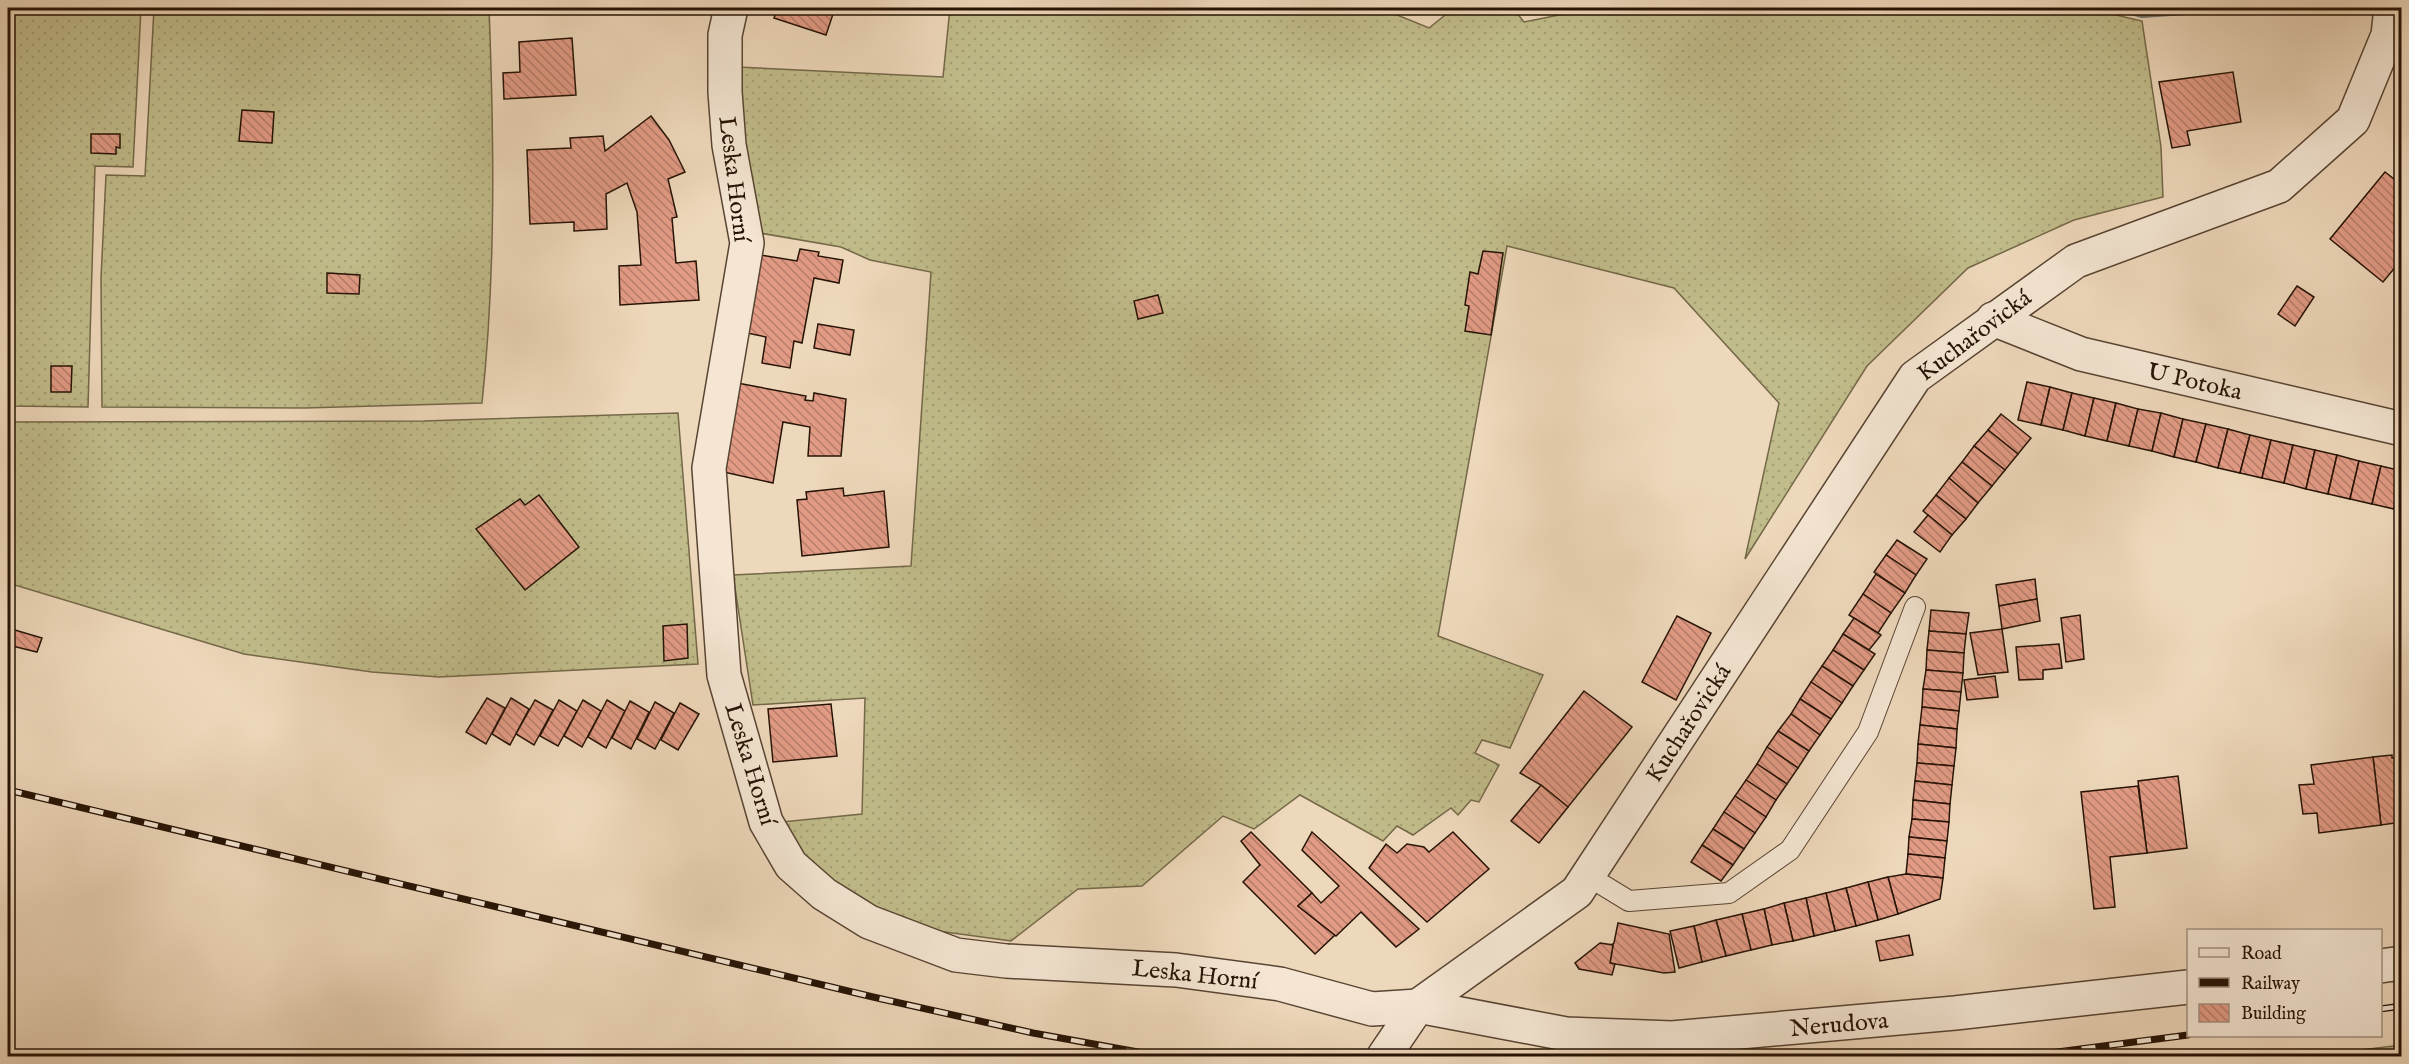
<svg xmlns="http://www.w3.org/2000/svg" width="2409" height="1064" viewBox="0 0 2409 1064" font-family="'IM FELL English',serif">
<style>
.grass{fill:url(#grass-dots);stroke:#746848;stroke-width:1.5}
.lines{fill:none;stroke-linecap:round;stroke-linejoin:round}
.stream{stroke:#6e7572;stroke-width:12}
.building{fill:url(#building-back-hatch);stroke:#261305;stroke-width:1.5}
.service-casing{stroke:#584432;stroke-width:22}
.minor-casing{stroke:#584432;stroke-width:36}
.tertiary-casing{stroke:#584432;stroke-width:36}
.service{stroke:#f4e6d3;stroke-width:20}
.minor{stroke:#f4e6d3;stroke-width:33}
.tertiary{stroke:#f4e6d3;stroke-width:33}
.rail-casing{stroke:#261305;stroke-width:7}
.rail{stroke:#f4e6d3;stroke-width:4.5;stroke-dasharray:14;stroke-linecap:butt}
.labels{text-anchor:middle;stroke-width:6;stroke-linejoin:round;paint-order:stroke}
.street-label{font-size:24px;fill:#261305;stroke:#f4e6d3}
</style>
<defs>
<pattern id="grass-dots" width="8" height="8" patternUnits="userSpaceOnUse" patternTransform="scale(1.5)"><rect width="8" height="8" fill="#c1bc8b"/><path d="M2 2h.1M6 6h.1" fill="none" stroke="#a6a176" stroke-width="1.8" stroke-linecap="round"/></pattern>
<pattern id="building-back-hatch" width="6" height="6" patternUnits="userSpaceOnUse" patternTransform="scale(1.5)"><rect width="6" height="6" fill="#e29b85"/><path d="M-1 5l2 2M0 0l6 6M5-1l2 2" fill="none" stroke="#b77d6b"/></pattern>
</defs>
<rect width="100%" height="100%" fill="#eed8bb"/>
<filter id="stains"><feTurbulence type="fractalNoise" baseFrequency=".00333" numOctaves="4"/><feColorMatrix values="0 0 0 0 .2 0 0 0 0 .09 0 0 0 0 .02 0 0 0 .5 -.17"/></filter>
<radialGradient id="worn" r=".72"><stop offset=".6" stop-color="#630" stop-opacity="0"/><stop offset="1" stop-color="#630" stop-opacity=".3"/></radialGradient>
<g class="grass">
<polygon points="8,8 141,8 133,167 95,166 88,407 8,406"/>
<path d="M154,8H489C494,140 496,271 482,403L304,408L102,407L101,278L106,175L145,176Z"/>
<polygon points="950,8 1380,8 1429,28 1454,8 1513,8 1524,22 1594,8 2086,8 2142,21 2161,147 2163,197 2074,220 1968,268 1867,366 1745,559 1779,403 1674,288 1507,246 1438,636 1543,675 1510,748 1482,740 1475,753 1499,765 1479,802 1471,800 1458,815 1451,808 1413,835 1397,826 1383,841 1300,795 1254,829 1223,816 1142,886 1078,889 1011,941 865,921 771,823 862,814 865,698 753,705 733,575 911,566 931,272 870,260 841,247 754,232 738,67 943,77"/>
<polygon points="678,413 698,664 439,677 372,672 244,654 8,583 8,422 424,421"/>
<polygon points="2401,1045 2401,1056 2311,1056"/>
</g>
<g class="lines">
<polyline class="stream" points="2129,8 2142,12 2199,8"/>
</g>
<g class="building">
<polygon points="778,8 835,8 826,35 774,18"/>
<polygon points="572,38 576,95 504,99 503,73 520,72 519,42"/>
<polygon points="2233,72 2241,122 2187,131 2190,145 2172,148 2159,82"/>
<polygon points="242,110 274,112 272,143 239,141"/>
<polygon points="651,116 669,140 685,172 668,179 677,217 672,218 676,263 696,261 699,300 620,305 619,266 641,265 637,212 627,183 606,194 607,229 574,231 574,222 530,224 527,150 571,148 570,138 603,136 605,151"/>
<polygon points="91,134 120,134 120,148 116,147 116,154 91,153"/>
<polygon points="2385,172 2402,185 2402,259 2383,282 2330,239"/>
<polygon points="800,249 819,252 818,256 843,260 839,283 814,278 802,343 794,341 790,368 762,363 766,337 742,332 754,254 797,261"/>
<polygon points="1483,251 1503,253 1491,335 1465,331 1469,306 1465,305 1470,272 1478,274"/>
<polygon points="327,273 360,275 359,294 327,293"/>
<polygon points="2297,286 2314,297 2295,326 2278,314"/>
<polygon points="1158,295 1163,313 1138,319 1134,301"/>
<polygon points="818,324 854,330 850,355 814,348"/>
<polygon points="51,366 72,366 71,392 51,392"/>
<polygon points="732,382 806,396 805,400 813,401 814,393 846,399 841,456 808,456 810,427 783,422 773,483 719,471"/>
<polygon points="2027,382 2050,387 2041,425 2018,420"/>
<polygon points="2050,387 2072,393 2063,430 2041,425"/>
<polygon points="2072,393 2094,398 2085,436 2063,430"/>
<polygon points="2094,398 2116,403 2107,441 2085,436"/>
<polygon points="2116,403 2138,409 2129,446 2107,441"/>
<polygon points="2138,409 2161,413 2152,451 2129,446"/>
<polygon points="2161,413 2183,419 2174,457 2152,451"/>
<polygon points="2001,414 2031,438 2018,454 1988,430"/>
<polygon points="2183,419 2206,424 2196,462 2174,457"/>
<polygon points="2206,424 2228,429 2218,468 2196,462"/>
<polygon points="2228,429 2250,435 2240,473 2218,468"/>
<polygon points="1988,430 2018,454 2005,470 1974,446"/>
<polygon points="2250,435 2271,440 2262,478 2240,473"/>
<polygon points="2271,440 2293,445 2284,483 2262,478"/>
<polygon points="2293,445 2315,450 2306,489 2284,483"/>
<polygon points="1974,446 2005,470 1992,486 1962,462"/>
<polygon points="2315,450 2337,455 2328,494 2306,489"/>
<polygon points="2337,455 2359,461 2350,499 2328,494"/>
<polygon points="2359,461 2381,466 2372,504 2350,499"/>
<polygon points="1962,462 1992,486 1978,503 1949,478"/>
<polygon points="2381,466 2402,471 2394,509 2372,504"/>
<polygon points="1949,478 1978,503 1966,519 1936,495"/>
<polygon points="2402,478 2402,511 2394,509"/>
<polygon points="843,488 844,496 884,491 889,547 802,556 797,500 807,499 806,492"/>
<polygon points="539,495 579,547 525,590 476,529 520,499 525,505"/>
<polygon points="1936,495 1966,519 1952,535 1923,511"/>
<polygon points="1928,515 1952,535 1940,552 1914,532"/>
<polygon points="1897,540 1927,559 1916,575 1886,555"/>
<polygon points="1886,555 1916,575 1905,593 1874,572"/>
<polygon points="1876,574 1905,593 1891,613 1863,594"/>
<polygon points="2035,579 2037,599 1999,606 1996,585"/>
<polygon points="1863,594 1891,613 1878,633 1849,615"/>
<polygon points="2037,599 2040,621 2002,629 1999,606"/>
<polygon points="1931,610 1969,613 1966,634 1929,631"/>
<polygon points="2080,615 2084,659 2066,662 2061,618"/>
<polygon points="1677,616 1711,633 1676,700 1642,682"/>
<polygon points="1854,618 1881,635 1869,650 1843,634"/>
<polygon points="687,624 688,658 664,661 663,626"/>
<polygon points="8,628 42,638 37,652 8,645"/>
<polygon points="2002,629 2008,672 1978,675 1970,633"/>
<polygon points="1929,631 1966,634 1964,653 1927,650"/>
<polygon points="1843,634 1875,654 1864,670 1833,650"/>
<polygon points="2059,644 2062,668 2043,670 2043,679 2019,680 2016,647"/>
<polygon points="1833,650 1864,670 1853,686 1822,666"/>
<polygon points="1927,650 1964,653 1963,673 1926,670"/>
<polygon points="1822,666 1853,686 1842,703 1811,682"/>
<polygon points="1926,670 1963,673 1961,692 1923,689"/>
<polygon points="1995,676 1998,697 1967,700 1964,680"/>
<polygon points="1811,682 1842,703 1831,719 1800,699"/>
<polygon points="1923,689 1961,692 1959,711 1922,707"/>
<polygon points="1584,691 1632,727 1568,807 1541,785 1520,773"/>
<polygon points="487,698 505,708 486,744 466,732"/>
<polygon points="511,698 529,709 510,745 492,734"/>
<polygon points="1800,699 1831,719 1820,735 1791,714"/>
<polygon points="535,700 553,710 534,745 516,734"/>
<polygon points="559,700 577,711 558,746 540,736"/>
<polygon points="583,700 601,711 582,747 564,736"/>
<polygon points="607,700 625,711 606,748 588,737"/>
<polygon points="630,701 649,712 631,749 612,738"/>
<polygon points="655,702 674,713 655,749 637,739"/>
<polygon points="680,703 699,714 678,750 661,740"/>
<polygon points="831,704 837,756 773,762 768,709"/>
<polygon points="1922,707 1959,711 1957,729 1920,725"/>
<polygon points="1791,714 1820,735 1809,751 1778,731"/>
<polygon points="1920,725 1957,729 1956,748 1918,744"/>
<polygon points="1778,731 1809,751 1798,768 1767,747"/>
<polygon points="1918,744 1956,748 1954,766 1917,763"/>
<polygon points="1767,747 1798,768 1787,784 1757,764"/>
<polygon points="2392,755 2392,758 2402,757 2402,822 2381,825 2373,757"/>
<polygon points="2373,757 2381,825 2319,833 2317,813 2303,814 2299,785 2314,784 2311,765"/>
<polygon points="1917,763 1954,766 1952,785 1915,781"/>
<polygon points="1757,764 1787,784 1776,800 1746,780"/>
<polygon points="2178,776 2187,848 2147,853 2138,781"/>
<polygon points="1746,780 1776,800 1766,817 1735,796"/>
<polygon points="1915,781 1952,785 1950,804 1913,800"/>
<polygon points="1541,785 1568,807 1539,843 1511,821"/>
<polygon points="2138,786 2147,853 2110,857 2115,907 2094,909 2081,792"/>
<polygon points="1735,796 1766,817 1755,833 1724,812"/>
<polygon points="1913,800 1950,804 1949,822 1912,819"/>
<polygon points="1724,812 1755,833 1744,849 1713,829"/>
<polygon points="1912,819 1949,822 1947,841 1909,837"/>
<polygon points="1713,829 1744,849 1733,865 1702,845"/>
<polygon points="1251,832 1312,893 1298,906 1335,935 1315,954 1243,882 1260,865 1241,841"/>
<polygon points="1312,832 1419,929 1396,947 1361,912 1336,936 1298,906 1312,893 1321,903 1339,886 1302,850"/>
<polygon points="1453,832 1489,869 1427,922 1369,868 1386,844 1397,853 1407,844 1424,847 1429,852"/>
<polygon points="1909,837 1947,841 1945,858 1908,854"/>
<polygon points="1702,845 1733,865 1721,881 1691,862"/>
<polygon points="1908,854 1945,858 1943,878 1906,874"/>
<polygon points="1906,874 1943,878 1940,899 1898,914 1888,877"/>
<polygon points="1888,877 1898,914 1878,920 1868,882"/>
<polygon points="1868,882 1878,920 1856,926 1846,888"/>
<polygon points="1846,888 1856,926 1835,931 1826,893"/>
<polygon points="1826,893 1835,931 1814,936 1806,898"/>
<polygon points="1806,898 1814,936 1793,941 1784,903"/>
<polygon points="1784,903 1793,941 1772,945 1764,909"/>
<polygon points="1764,909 1772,945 1751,950 1742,914"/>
<polygon points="1742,914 1751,950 1726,956 1716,920"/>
<polygon points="1716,920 1726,956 1702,962 1694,926"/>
<polygon points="1618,923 1669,934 1675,972 1664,973 1610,963 1613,945 1611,945 1614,943"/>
<polygon points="1694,926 1702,962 1679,968 1670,931"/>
<polygon points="1909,935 1913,955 1880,961 1876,941"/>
<polygon points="1600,943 1613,945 1610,963 1615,964 1612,975 1579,969 1575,963"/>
</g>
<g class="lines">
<g class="service-casing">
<polyline id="service" points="1588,876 1629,901 1729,893 1790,850 1868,732 1915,607"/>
</g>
<g class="minor-casing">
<g id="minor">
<polyline points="731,8 725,35 725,92 729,145 747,243 709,468 724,675 766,822 791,865 824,894 869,922 956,955 1006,961 1176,970 1280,984 1372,1009 1418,1006 1566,1034 1672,1038 1955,1013 2188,987"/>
<polyline points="1993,319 2081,354 2402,429"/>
<polyline points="2380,966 2402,963"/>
</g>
</g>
<g class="tertiary-casing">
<polyline id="tertiary" points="1384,1056 1418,1006 1577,892 1915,377 2076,261 2279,186 2353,120 2388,35 2391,8"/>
</g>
<use href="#service" class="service"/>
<use href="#minor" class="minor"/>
<use href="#tertiary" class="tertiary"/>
<g class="rail-casing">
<g id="rail">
<polyline points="8,790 873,997 1033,1033 1160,1056"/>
<polyline points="2380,1009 2402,1006"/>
<polyline points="2026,1056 2188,1035"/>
</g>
</g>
<use href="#rail" class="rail"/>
</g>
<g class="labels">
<g class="street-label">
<text transform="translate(735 179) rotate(83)" y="8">Leska Horní</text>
<text transform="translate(1974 335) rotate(-37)" y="8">Kuchařovická</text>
<text transform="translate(2195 381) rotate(13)" y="8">U Potoka</text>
<text transform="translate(1688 723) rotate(-57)" y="8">Kuchařovická</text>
<text transform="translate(751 764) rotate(73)" y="8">Leska Horní</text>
<text transform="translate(1195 974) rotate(6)" y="8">Leska Horní</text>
<text transform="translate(1839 1024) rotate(-5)" y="8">Nerudova</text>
</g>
</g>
<rect width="2409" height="1064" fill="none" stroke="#eed8bb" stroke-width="30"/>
<rect x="9" y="9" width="2391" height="1046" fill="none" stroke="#261305" stroke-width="3"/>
<rect x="15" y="15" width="2379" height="1034" fill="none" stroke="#261305" stroke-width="1.5"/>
<rect x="2187" y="929" width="195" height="108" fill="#f4e6d3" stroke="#a29281" stroke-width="1.5"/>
<rect x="2199" y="948" width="30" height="9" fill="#f4e6d3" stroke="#a29281" stroke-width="1.5"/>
<text x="2241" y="959" font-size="18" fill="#261305">Road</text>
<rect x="2199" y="978" width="30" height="9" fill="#261305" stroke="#a29281" stroke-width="1.5"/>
<text x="2241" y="989" font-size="18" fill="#261305">Railway</text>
<rect x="2199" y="1004" width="30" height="18" fill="url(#building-back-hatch)" stroke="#a29281" stroke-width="1.5"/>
<text x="2241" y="1019" font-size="18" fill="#261305">Building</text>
<rect width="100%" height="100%" filter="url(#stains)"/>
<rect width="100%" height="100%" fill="url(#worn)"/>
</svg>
